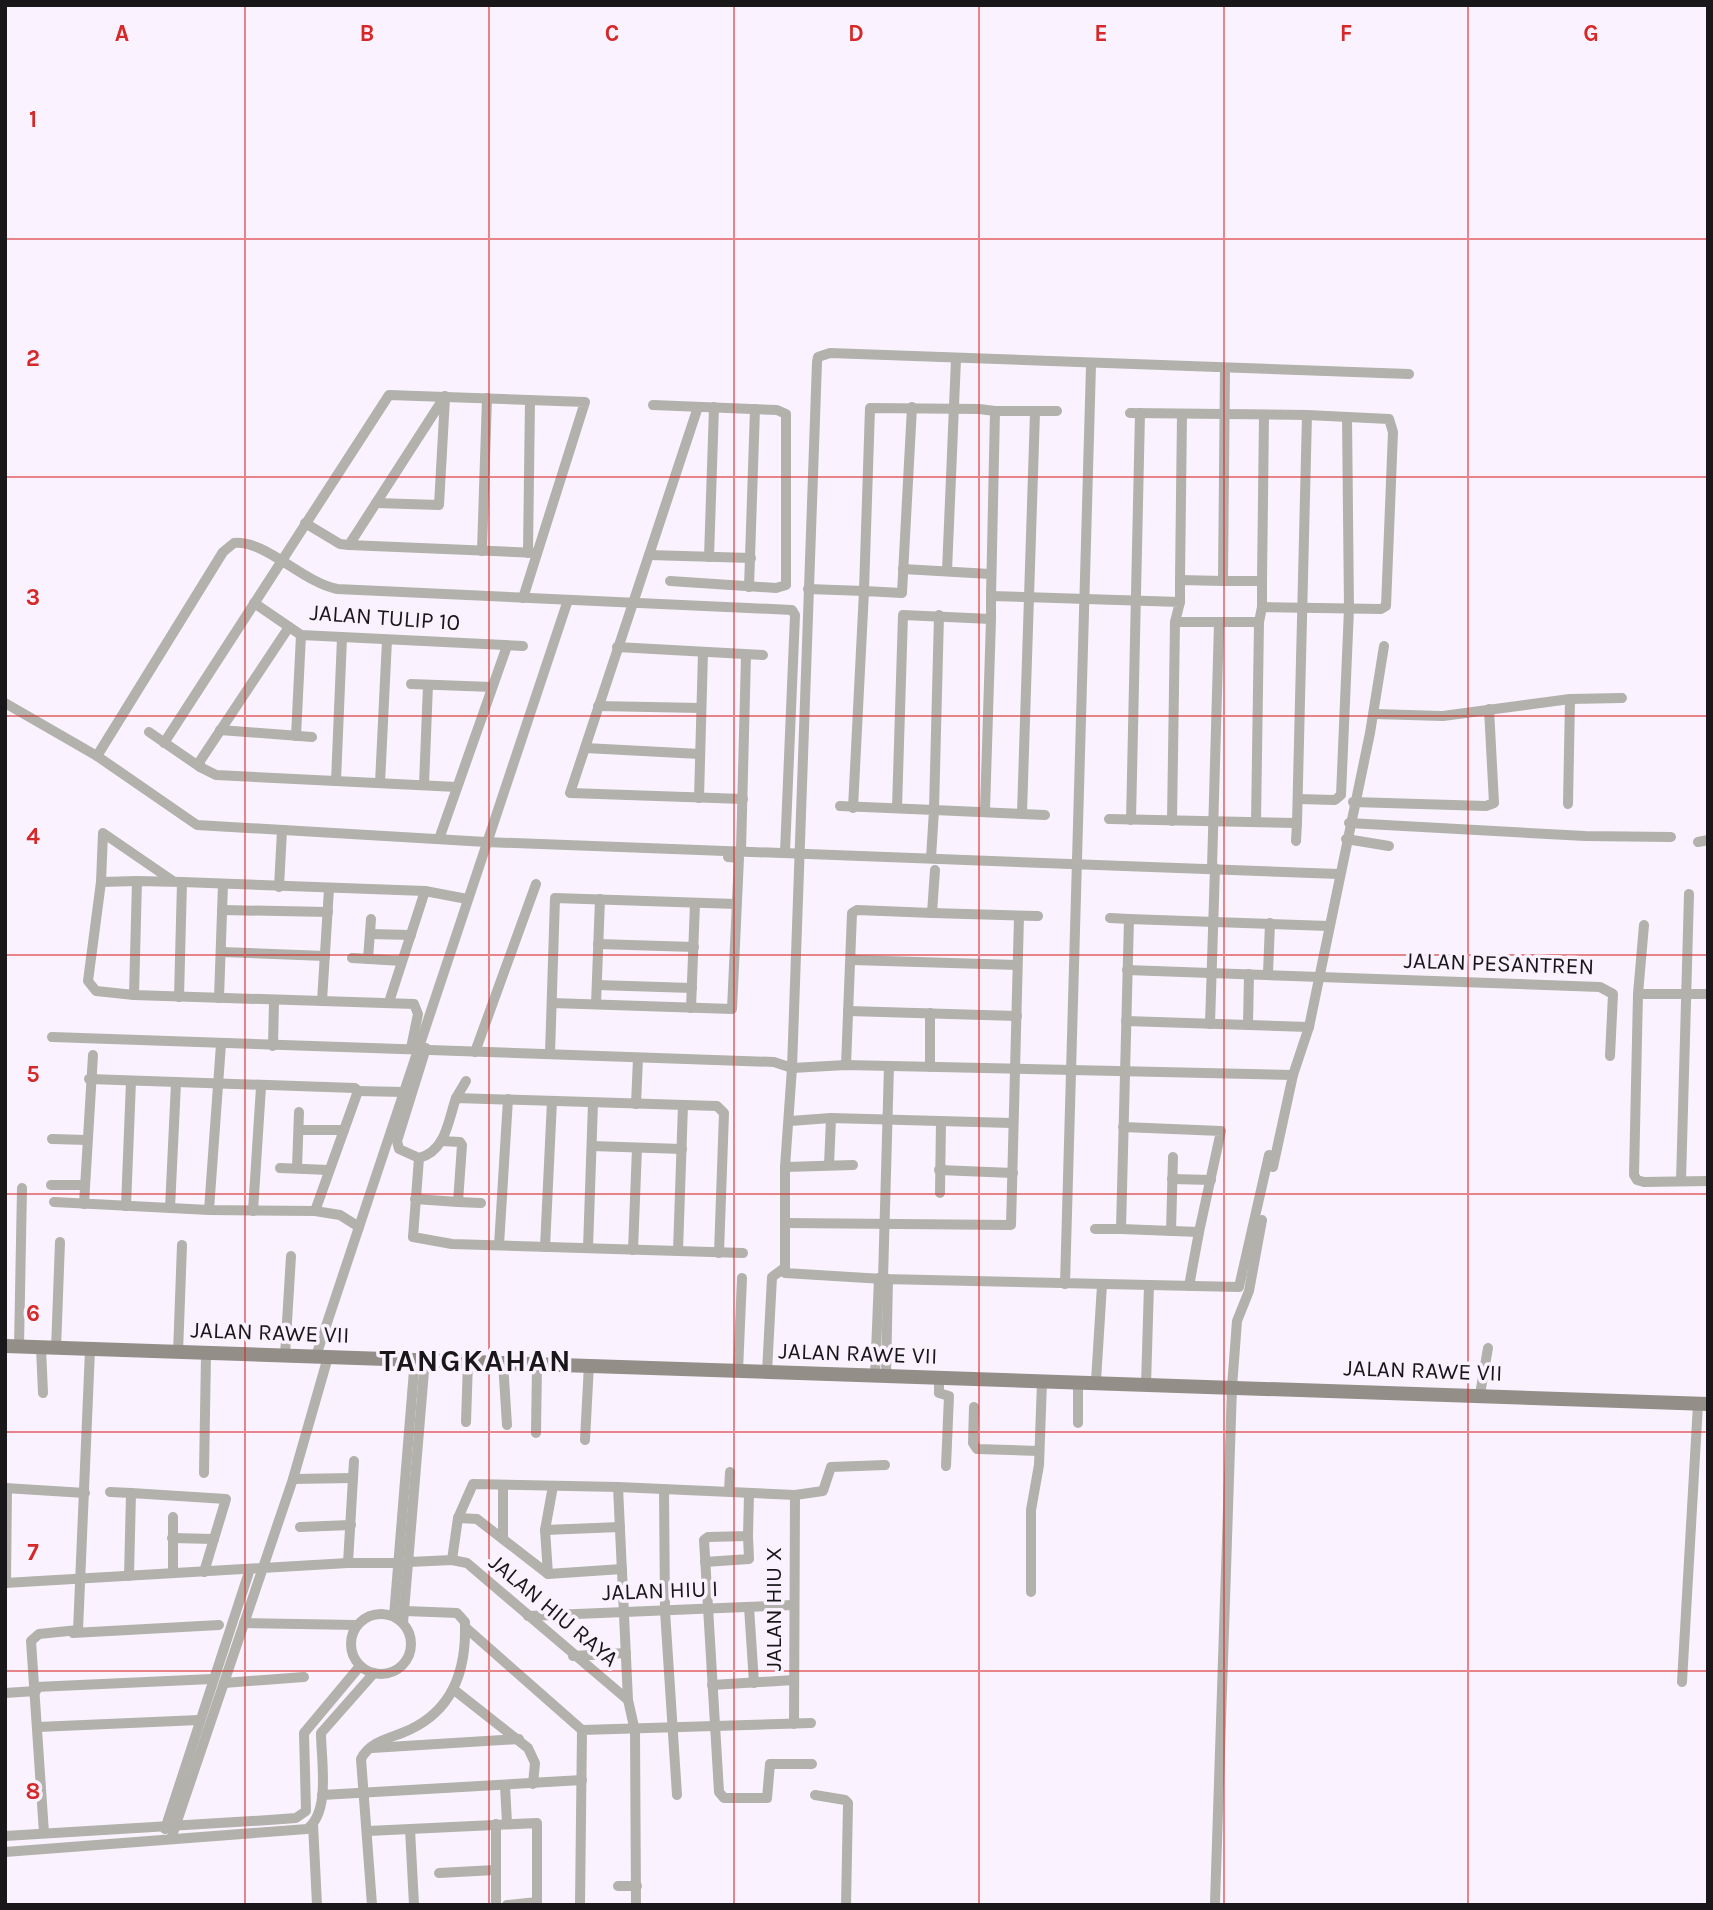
<svg xmlns="http://www.w3.org/2000/svg" width="1713" height="1910" viewBox="0 0 1713 1910" font-family="Karla,sans-serif">
<style>
.lines{fill:none;stroke-linecap:round;stroke-linejoin:round}
.street{stroke:#b3b1ab;stroke-width:10}
.secondary{stroke:#938f88;stroke-width:14}
.grid{fill:none;stroke:#d62828;stroke-width:2;stroke-opacity:0.55}
.labels{text-anchor:middle;stroke-width:7;stroke-linejoin:round;paint-order:stroke}
.street-label{font-size:23px;fill:#1a171b;stroke:#faf3ff}
.district-label{font-size:30px;font-weight:bold;letter-spacing:2px;fill:#1a171b;stroke:#faf3ff}
.grid-label{font-size:23px;text-anchor:middle;font-weight:bold;fill:#d62828;stroke:#faf3ff;stroke-width:7;stroke-linejoin:round;paint-order:stroke}
</style>
<rect width="100%" height="100%" fill="#faf3ff"/>
<g class="lines">
<g class="street">
<polyline points="653,405 777,410 786,414 786,585 776,588 670,581"/>
<polyline points="698,407 570,793 743,799"/>
<polyline points="995,411 1057,411"/>
<polyline points="376,503 439,505 445,398"/>
<polyline points="305,523 340,544 349,545 537,553"/>
<polyline points="349,545 445,396"/>
<polyline points="482,551 487,398"/>
<polyline points="528,553 530,400"/>
<polyline points="649,555 751,558"/>
<polyline points="709,557 714,407"/>
<polyline points="903,569 990,574"/>
<polyline points="947,571 956,359"/>
<polyline points="1180,580 1182,414"/>
<polyline points="1223,581 1262,581 1264,415"/>
<polyline points="749,587 755,409"/>
<polyline points="808,589 864,591 870,408 979,409 995,411 991,596"/>
<polyline points="1180,602 1180,580 1223,581 1225,368"/>
<polyline points="254,603 301,635 523,646"/>
<polyline points="1262,607 1262,581"/>
<polyline points="939,615 934,810 1045,815"/>
<polyline points="289,627 200,761 200,767 216,775 457,787"/>
<polyline points="617,647 763,655"/>
<polyline points="411,684 492,687"/>
<polyline points="5,703 97,756 197,825 486,842 1339,874"/>
<polyline points="598,706 701,708"/>
<polyline points="1374,714 1443,716 1570,699 1622,698"/>
<polyline points="220,730 312,737"/>
<polyline points="149,732 200,767"/>
<polyline points="296,736 301,635"/>
<polyline points="164,743 389,395 585,402 523,598"/>
<polyline points="585,748 700,754"/>
<path d="M97,756L223,552L234,543C266,540 302,582 337,589L792,610L795,615L785,852"/>
<polyline points="336,781 342,638"/>
<polyline points="380,783 387,640"/>
<polyline points="424,785 428,685"/>
<polyline points="699,798 703,652"/>
<polyline points="1298,799 1335,800 1341,795 1349,609 1347,417"/>
<polyline points="1353,802 1486,806 1494,803 1489,709"/>
<polyline points="1568,804 1570,699"/>
<polyline points="840,806 934,810 931,858"/>
<polyline points="853,808 864,591 902,593 912,407"/>
<polyline points="897,808 903,615 991,619 991,596 1180,602 1175,622 1259,622 1262,607 1381,609 1386,606 1393,432 1389,419 1307,415 1130,413"/>
<polyline points="985,810 991,619"/>
<polyline points="1022,813 1035,412"/>
<polyline points="1109,819 1297,823 1307,415"/>
<polyline points="1131,820 1140,413"/>
<polyline points="1172,821 1175,622"/>
<polyline points="1256,822 1259,622"/>
<polyline points="1349,823 1585,836 1671,837"/>
<polyline points="439,839 507,646"/>
<polyline points="1346,839 1389,846"/>
<polyline points="1296,841 1297,823"/>
<polyline points="1698,842 1708,840"/>
<polyline points="741,851 746,655"/>
<polyline points="1212,868 1219,623"/>
<polyline points="137,881 101,882 88,981 96,991 134,995 414,1004 418,1014 411,1048"/>
<polyline points="101,882 103,833 173,881"/>
<polyline points="182,882 425,891 467,899"/>
<polyline points="279,887 282,830"/>
<polyline points="222,910 328,912"/>
<polyline points="932,913 1038,916"/>
<polyline points="1110,918 1129,919"/>
<polyline points="1644,925 1638,994 1634,1175 1637,1180 1644,1182 1708,1181"/>
<polyline points="370,934 411,935"/>
<polyline points="598,944 694,947"/>
<polyline points="221,952 325,956"/>
<polyline points="352,958 402,961"/>
<polyline points="368,959 371,919"/>
<polyline points="852,960 1017,965"/>
<polyline points="1127,970 1600,987 1613,994 1610,1056"/>
<polyline points="1268,973 1270,923"/>
<polyline points="597,985 692,988"/>
<polyline points="1638,994 1708,994"/>
<polyline points="134,995 137,881 182,882 179,997"/>
<polyline points="219,998 223,884"/>
<polyline points="322,1001 329,889"/>
<polyline points="389,1002 425,891"/>
<polyline points="552,1003 732,1009 739,858 728,857"/>
<polyline points="596,1004 600,899"/>
<polyline points="691,1008 695,903"/>
<polyline points="848,1011 1017,1016"/>
<polyline points="930,1013 930,1067"/>
<polyline points="1126,1021 1309,1027"/>
<polyline points="1210,1024 1215,868"/>
<polyline points="1248,1025 1249,974"/>
<polyline points="52,1037 774,1062 792,1068 846,1065 1293,1075"/>
<polyline points="273,1046 274,1000"/>
<polyline points="426,1048 397,1141 399,1149 419,1158 413,1237 452,1244 743,1253"/>
<polyline points="475,1052 536,884"/>
<polyline points="550,1054 555,898 736,904"/>
<polyline points="846,1065 852,913 857,910 932,913 935,870"/>
<polyline points="358,1091 403,1092"/>
<polyline points="456,1098 466,1081"/>
<polyline points="636,1104 638,1058"/>
<polyline points="790,1121 831,1118 1012,1123"/>
<polyline points="1123,1127 1221,1131 1199,1232 1121,1229 1129,919 1329,926"/>
<polyline points="299,1130 344,1130"/>
<polyline points="52,1139 87,1140"/>
<polyline points="592,1146 682,1149"/>
<polyline points="1269,1155 1239,1287 883,1279 785,1273 785,1167 792,1068 817,362 818,357 830,353 1409,374"/>
<path d="M419,1158C446,1151 448,1121 456,1098L717,1106L724,1113L719,1253"/>
<polyline points="829,1165 831,1118"/>
<polyline points="785,1167 853,1165"/>
<polyline points="1273,1167 1293,1075 1309,1027 1370,733 1384,646"/>
<polyline points="280,1168 329,1170"/>
<polyline points="297,1168 299,1112"/>
<polyline points="939,1170 1013,1173"/>
<polyline points="1172,1179 1211,1180"/>
<polyline points="1681,1181 1689,894"/>
<polyline points="51,1185 85,1185"/>
<polyline points="940,1193 941,1121"/>
<polyline points="415,1199 458,1202 462,1145 460,1142 441,1141"/>
<polyline points="54,1202 209,1210 315,1211 358,1091 355,1088 89,1079"/>
<polyline points="458,1202 481,1203"/>
<polyline points="84,1204 93,1055"/>
<polyline points="126,1206 131,1081"/>
<polyline points="170,1208 176,1083"/>
<polyline points="209,1210 221,1044"/>
<polyline points="253,1211 261,1087"/>
<polyline points="315,1211 340,1215 359,1227"/>
<polyline points="786,1223 1011,1225 1019,916"/>
<polyline points="1095,1229 1121,1229"/>
<polyline points="1171,1231 1173,1157"/>
<polyline points="499,1245 508,1099"/>
<polyline points="545,1247 552,1101"/>
<polyline points="588,1248 593,1103"/>
<polyline points="633,1250 637,1148"/>
<polyline points="678,1251 683,1105"/>
<polyline points="883,1279 889,1066"/>
<polyline points="1065,1284 1091,365"/>
<polyline points="1189,1286 1199,1232"/>
<polyline points="19,1347 22,1188"/>
<polyline points="41,1348 43,1393"/>
<polyline points="56,1349 60,1242"/>
<polyline points="178,1353 182,1245"/>
<polyline points="285,1355 291,1256"/>
<polyline points="316,1356 568,600"/>
<polyline points="503,1362 507,1425"/>
<polyline points="738,1371 742,1278"/>
<polyline points="767,1372 772,1277 783,1269"/>
<polyline points="875,1376 879,1278"/>
<polyline points="886,1376 888,1279"/>
<polyline points="939,1379 939,1393 949,1396 946,1466"/>
<polyline points="1096,1381 1102,1285"/>
<polyline points="1078,1383 1078,1423"/>
<polyline points="1146,1385 1149,1285"/>
<polyline points="1480,1394 1488,1348"/>
<polyline points="974,1407 973,1443 977,1449 1039,1451"/>
<polyline points="466,1422 468,1361"/>
<polyline points="536,1433 537,1364"/>
<polyline points="585,1440 589,1364"/>
<polyline points="204,1473 206,1354"/>
<polyline points="293,1479 353,1478"/>
<polyline points="503,1485 503,1538"/>
<polyline points="553,1486 545,1530 620,1527"/>
<polyline points="618,1487 628,1700 635,1731 636,1905"/>
<polyline points="5,1488 85,1493"/>
<polyline points="664,1489 665,1611 677,1795"/>
<polyline points="110,1492 131,1493"/>
<polyline points="729,1492 730,1472"/>
<polyline points="749,1494 748,1536 708,1537 704,1540 719,1792 724,1798 767,1798 770,1764 812,1764"/>
<polyline points="458,1518 477,1519 548,1574 622,1569"/>
<polyline points="300,1527 351,1525"/>
<polyline points="545,1530 548,1574"/>
<polyline points="172,1538 214,1539"/>
<polyline points="452,1560 458,1518 473,1484 618,1487 795,1495 823,1491 831,1467 885,1465"/>
<polyline points="409,1562 452,1560 467,1563 628,1700"/>
<polyline points="705,1562 749,1559 748,1536"/>
<polyline points="348,1563 354,1461"/>
<polyline points="173,1573 173,1517"/>
<polyline points="129,1576 131,1493 226,1499 204,1572"/>
<polyline points="5,1583 348,1563 399,1563"/>
<polyline points="6,1583 7,1488"/>
<polyline points="1031,1592 1031,1510 1039,1465 1042,1382"/>
<polyline points="749,1607 754,1683"/>
<polyline points="405,1611 457,1613 465,1622 465,1627 582,1730"/>
<circle cx="381" cy="1644" r="30"/>
<polyline points="394,1616 415,1358"/>
<polyline points="528,1616 794,1605"/>
<polyline points="244,1623 357,1625"/>
<polyline points="403,1623 425,1359"/>
<polyline points="73,1633 219,1625"/>
<polyline points="573,1656 626,1653"/>
<polyline points="1682,1682 1698,1404"/>
<polyline points="224,1683 304,1677"/>
<polyline points="712,1685 794,1680"/>
<polyline points="36,1687 212,1679"/>
<polyline points="453,1689 528,1748 535,1763 533,1784"/>
<polyline points="5,1693 36,1691"/>
<polyline points="794,1724 795,1495"/>
<polyline points="38,1727 199,1720"/>
<polyline points="372,1748 519,1739"/>
<polyline points="505,1786 507,1823"/>
<polyline points="322,1795 582,1780"/>
<polyline points="815,1795 845,1800 848,1803 846,1905"/>
<polyline points="313,1824 317,1905"/>
<polyline points="165,1829 250,1569"/>
<polyline points="410,1829 414,1905"/>
<polyline points="368,1831 537,1823 537,1905"/>
<polyline points="44,1833 31,1641 39,1634 78,1630 90,1350"/>
<polyline points="5,1836 269,1820 296,1818 306,1811 304,1733 360,1666"/>
<polyline points="171,1839 293,1479 328,1357"/>
<path d="M5,1852L307,1829C331,1812 321,1760 321,1733L374,1673"/>
<polyline points="439,1873 495,1870"/>
<polyline points="618,1886 637,1886"/>
<polyline points="1215,1903 1232,1387 1237,1321 1249,1291 1262,1220"/>
<path d="M372,1905L361,1759C369,1743 386,1739 402,1733C449,1715 466,1676 465,1627"/>
<polyline points="496,1905 496,1824"/>
<polyline points="507,1905 537,1902"/>
<polyline points="580,1905 582,1730 811,1723"/>
</g>
<polyline class="secondary" points="5,1346 1708,1404"/>
</g>
<path class="grid" d="M245,5V1905M489,5V1905M734,5V1905M979,5V1905M1224,5V1905M1468,5V1905M5,239H1708M5,477H1708M5,716H1708M5,955H1708M5,1194H1708M5,1432H1708M5,1671H1708"/>
<g class="labels">
<g class="street-label">
<text transform="translate(385 617) rotate(4)" y="8">JALAN TULIP 10</text>
<text transform="translate(1499 963) rotate(2)" y="8">JALAN PESANTREN</text>
<text transform="translate(270 1332) rotate(2)" y="8">JALAN RAWE VII</text>
<text transform="translate(858 1353) rotate(2)" y="8">JALAN RAWE VII</text>
<text transform="translate(1423 1370) rotate(2)" y="8">JALAN RAWE VII</text>
<text transform="translate(660 1590) rotate(-2)" y="8">JALAN HIU I</text>
<text transform="translate(773 1609) rotate(-90)" y="8">JALAN HIU X</text>
<text transform="translate(554 1610) rotate(40)" y="8">JALAN HIU RAYA</text>
</g>
<g class="district-label">
<text x="476" y="1371">TANGKAHAN</text>
</g>
</g>
<g class="grid-label">
<text x="122" y="41">A</text>
<text x="367" y="41">B</text>
<text x="612" y="41">C</text>
<text x="856" y="41">D</text>
<text x="1101" y="41">E</text>
<text x="1346" y="41">F</text>
<text x="1591" y="41">G</text>
<text x="33" y="127">1</text>
<text x="33" y="366">2</text>
<text x="33" y="605">3</text>
<text x="33" y="844">4</text>
<text x="33" y="1082">5</text>
<text x="33" y="1321">6</text>
<text x="33" y="1560">7</text>
<text x="33" y="1799">8</text>
</g>
<rect width="1713" height="1910" fill="none" stroke="#1a171b" stroke-width="14"/>
</svg>
